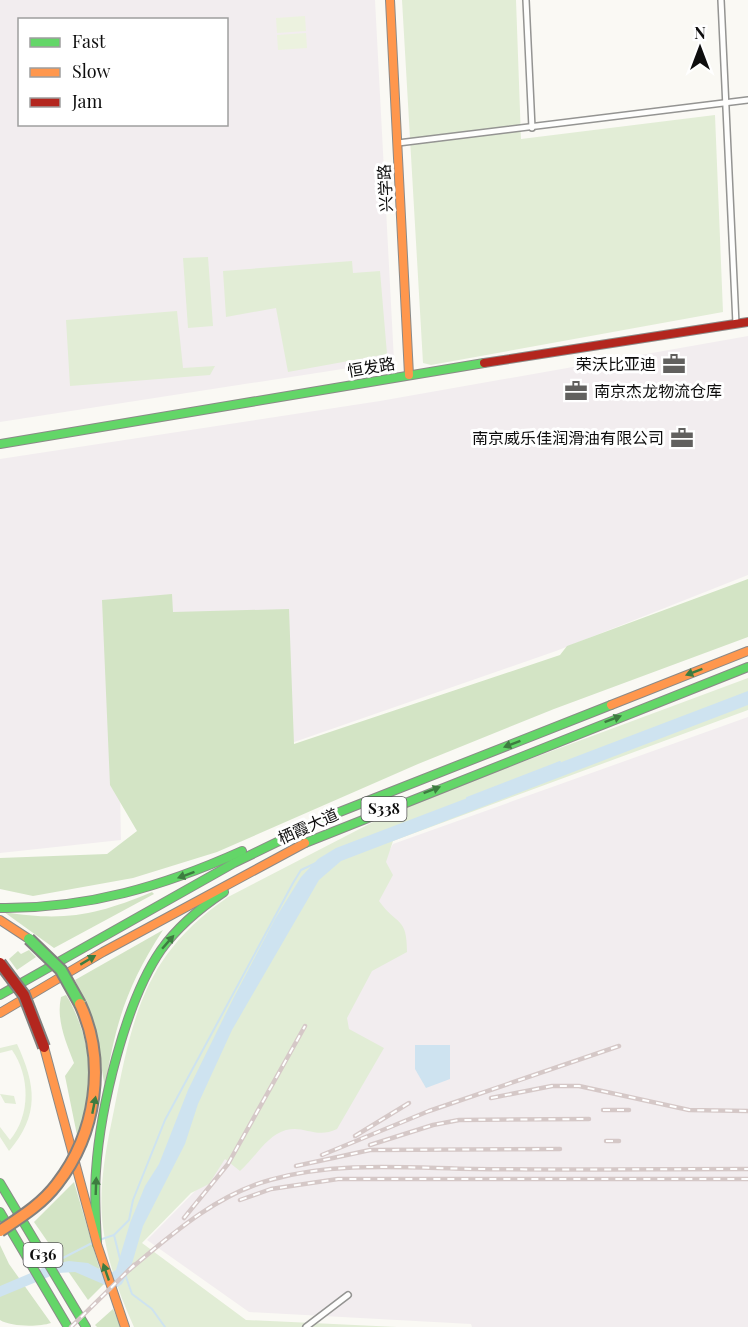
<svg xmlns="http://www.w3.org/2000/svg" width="748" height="1327" viewBox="0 0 748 1327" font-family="'Playfair Display','Noto Sans SC',serif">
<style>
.industrial{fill:#f2edef;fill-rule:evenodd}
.green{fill:#e2edd6}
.forest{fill:#d3e4c5}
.pitch{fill:#ecf2df}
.water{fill:#cee3f0}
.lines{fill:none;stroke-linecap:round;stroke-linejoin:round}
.stream{stroke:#cee3f0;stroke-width:2}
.street-casing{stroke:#949492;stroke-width:8}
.fast-casing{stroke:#8b8a88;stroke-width:10}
.slow-casing{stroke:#8b8a88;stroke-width:10}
.jam-casing{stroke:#8b8a88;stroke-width:10}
.street{stroke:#fefefd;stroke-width:5}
.fast{stroke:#63d668;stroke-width:8}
.slow{stroke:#ff974d;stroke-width:8}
.jam{stroke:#b3261e;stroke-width:8}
.rail-casing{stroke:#d5c8c7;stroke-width:4.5}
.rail{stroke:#fff;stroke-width:2;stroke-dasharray:7;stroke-linecap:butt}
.fast-bridge-casing{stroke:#82817f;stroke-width:14;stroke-linecap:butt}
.slow-bridge-casing{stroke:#82817f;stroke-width:14;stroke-linecap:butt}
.jam-bridge-casing{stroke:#82817f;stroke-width:14;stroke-linecap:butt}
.fast-bridge{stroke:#63d668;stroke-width:10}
.slow-bridge{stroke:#ff974d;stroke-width:10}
.jam-bridge{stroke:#b3261e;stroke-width:10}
.oneway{fill:#3d7c40}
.labels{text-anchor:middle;stroke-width:6;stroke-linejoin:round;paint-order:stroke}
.shield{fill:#fff;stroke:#565656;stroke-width:1.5}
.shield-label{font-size:15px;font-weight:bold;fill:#0e0e0e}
.street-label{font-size:16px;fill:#0e0e0e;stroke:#fff}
.poi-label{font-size:16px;fill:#0e0e0e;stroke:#fff;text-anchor:end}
</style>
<rect width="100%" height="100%" fill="#faf9f4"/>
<g class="industrial">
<path d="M0,0H375L394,361L0,422ZM20,20H226V124H20Z"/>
<polygon points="748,336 748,575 556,651 159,789 120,791 121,840 0,853 0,459 380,401"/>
<polygon points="748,717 748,1327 472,1327 471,1324 249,1312 147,1240 204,1182 393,844"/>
</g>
<g class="green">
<polygon points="402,0 516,0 521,139 715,115 723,312 431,365 423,363"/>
<polygon points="208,257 213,326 188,328 183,258"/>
<polygon points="352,261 353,273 380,271 387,354 288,372 276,308 226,317 223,271"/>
<polygon points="177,311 183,368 215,366 210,375 70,386 66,320"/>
<path d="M748,678V710L393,841L386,862L393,875L379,901C397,926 407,916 407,952L372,971L347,1018L349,1029L384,1048L337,1129C316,1139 304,1125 286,1130C267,1135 255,1158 240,1171L225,1159L209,1184L191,1193L142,1243L246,1320L397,1327H134C120,1296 107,1261 103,1227C98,1187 106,1149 114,1110C133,1015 144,955 228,897L404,806Z"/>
<path d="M17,1044C36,1085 40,1115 9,1151L0,1137V1127L10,1140C31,1115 30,1076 12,1050L0,1053V1048Z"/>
<polygon points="0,1094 14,1096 16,1104 5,1103"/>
</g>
<g class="forest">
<polygon points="748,579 748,637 554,709 418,764 217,852 133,878 33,896 0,889 0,858 107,854 137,831 110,785 102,600 172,594 173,612 289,609 294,744 560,655 567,646"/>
<path d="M152,892L154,894L54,948L4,912C64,922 97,915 152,892Z"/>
<path d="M163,930C127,985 115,1024 105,1088L94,1023L75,980Z"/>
<polygon points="29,950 36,957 17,970 9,959 18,951 21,954"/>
<path d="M66,995C90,1033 99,1094 77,1135L65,1076L74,1063C66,1042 56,1020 61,997Z"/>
<polygon points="74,1182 104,1284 88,1300 34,1222"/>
<path d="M0,1245L9,1264L51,1323C39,1327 11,1327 0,1320Z"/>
<polygon points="113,1309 121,1327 97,1327 95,1325"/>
</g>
<g class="pitch">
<polygon points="305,16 306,31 277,33 276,18"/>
<polygon points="306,33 307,48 278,50 277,35"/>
</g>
<g class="water">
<polygon points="748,691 748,705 341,861 319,880 232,1030 198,1104 185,1144 143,1226 131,1267 122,1284 116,1288 110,1287 75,1272 58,1273 0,1297 0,1286 52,1264 69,1261 88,1263 109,1274 116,1270 130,1223 145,1186 159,1164 188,1090 233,999 275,919 301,877 318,859 336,848"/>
<polygon points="415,1045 450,1045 450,1079 426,1088 415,1069"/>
</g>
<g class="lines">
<g class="stream">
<polyline points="467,798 560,762"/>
<polyline points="114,1235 121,1263"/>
<polyline points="102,1239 114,1235 129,1220 133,1200 165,1120 293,883 301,870 316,863"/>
<polyline points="61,1259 94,1242"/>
<polyline points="125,1274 132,1294 152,1309 165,1327"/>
</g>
<g class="street-casing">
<g id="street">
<polyline points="526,0 532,128"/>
<polyline points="721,0 736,324"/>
<polyline points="398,143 748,100"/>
<polyline points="306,1327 348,1295"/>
</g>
</g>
<g class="fast-casing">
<g id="fast">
<polyline points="0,444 484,363"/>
<polyline points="305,843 748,667"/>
<path d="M0,908C87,909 164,886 242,851"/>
<polyline points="0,995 234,863 337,813 611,705"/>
<polyline points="0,1183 86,1327"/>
<polyline points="0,1212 68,1327"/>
<path d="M97,1244C96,1220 94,1195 96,1171C100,1109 125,1002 161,950C178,926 200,908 224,892"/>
</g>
</g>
<g class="slow-casing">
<g id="slow">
<polyline points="390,0 409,375"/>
<polyline points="611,705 748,651"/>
<polyline points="0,920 29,939"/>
<polyline points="0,1013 103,952 305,843"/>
<polyline points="44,1047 97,1244 125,1327"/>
</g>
</g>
<g class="jam-casing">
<polyline id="jam" points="484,363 748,322"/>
</g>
<use href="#street" class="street"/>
<use href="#fast" class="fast"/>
<use href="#slow" class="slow"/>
<use href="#jam" class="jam"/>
<g class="rail-casing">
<g id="rail">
<polyline points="491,1098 552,1086 579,1086 689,1110 748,1111"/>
<polyline points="603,1110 629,1110"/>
<polyline points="355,1136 409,1103"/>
<polyline points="606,1141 619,1141"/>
<polyline points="370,1145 433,1125 459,1120 589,1119"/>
<polyline points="322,1155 429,1111 619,1046"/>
<polyline points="296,1166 370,1150 560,1149"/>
<polyline points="240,1200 271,1189 338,1179 748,1179"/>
<polyline points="184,1218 228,1164 305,1026"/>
<path d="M129,1270C172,1234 216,1195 270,1180C336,1161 408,1168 475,1169C566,1170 657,1169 748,1169"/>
<polyline points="71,1327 134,1265"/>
</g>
</g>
<use href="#rail" class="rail"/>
<g class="fast-bridge-casing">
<polyline id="fast-bridge" points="29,939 61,970 80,1004"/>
</g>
<g class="slow-bridge-casing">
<path id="slow-bridge" d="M0,1231C21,1217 42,1204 57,1184C96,1134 107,1062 80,1004"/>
</g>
<g class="jam-bridge-casing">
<polyline id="jam-bridge" points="0,963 24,995 44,1047"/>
</g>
<use href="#fast-bridge" class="fast-bridge"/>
<use href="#slow-bridge" class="slow-bridge"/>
<use href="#jam-bridge" class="jam-bridge"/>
</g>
<defs><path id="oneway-solid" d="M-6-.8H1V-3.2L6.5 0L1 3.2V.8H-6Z" transform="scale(1.5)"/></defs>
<g class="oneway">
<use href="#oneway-solid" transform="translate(694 672) rotate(159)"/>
<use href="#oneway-solid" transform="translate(613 719) rotate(-21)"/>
<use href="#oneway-solid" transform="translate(512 744) rotate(159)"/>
<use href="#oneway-solid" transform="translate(432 790) rotate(-21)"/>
<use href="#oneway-solid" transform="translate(186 875) rotate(160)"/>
<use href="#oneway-solid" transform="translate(168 942) rotate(-49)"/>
<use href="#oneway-solid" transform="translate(88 960) rotate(-31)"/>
<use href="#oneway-solid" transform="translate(94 1105) rotate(-79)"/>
<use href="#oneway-solid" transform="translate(96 1186) rotate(-88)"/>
<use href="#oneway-solid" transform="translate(106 1272) rotate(-109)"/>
</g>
<defs>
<g id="office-bare" transform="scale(1.8)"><path d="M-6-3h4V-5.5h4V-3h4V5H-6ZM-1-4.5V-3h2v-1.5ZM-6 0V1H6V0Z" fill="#61605e" stroke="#fff" stroke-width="2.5" paint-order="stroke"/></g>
</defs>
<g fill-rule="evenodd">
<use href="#office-bare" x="674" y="364"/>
<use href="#office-bare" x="576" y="391"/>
<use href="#office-bare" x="682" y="438"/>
</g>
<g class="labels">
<g class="shield">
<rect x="361.5" y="797" width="45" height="24" rx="4.5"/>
<rect x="23.5" y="1243" width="39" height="24" rx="4.5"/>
</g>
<g class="shield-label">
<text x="384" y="814">S338</text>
<text x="43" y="1260">G36</text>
</g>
<g class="street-label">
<text transform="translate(385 188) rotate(-93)" y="6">兴学路</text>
<text transform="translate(371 367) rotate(-10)" y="6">恒发路</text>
<text transform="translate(308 826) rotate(-24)" y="6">栖霞大道</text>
</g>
<g class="poi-label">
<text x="656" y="370">荣沃比亚迪</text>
<text x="594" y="397" text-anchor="start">南京杰龙物流仓库</text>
<text x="664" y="444">南京威乐佳润滑油有限公司</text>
</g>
</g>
<rect x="18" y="18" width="210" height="108" fill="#ffffff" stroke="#9f9f9f" stroke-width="1.5"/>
<rect x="30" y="38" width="30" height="9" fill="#63d668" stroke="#9f9f9f" stroke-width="1.5"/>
<text x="72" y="48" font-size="18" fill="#0e0e0e">Fast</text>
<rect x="30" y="68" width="30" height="9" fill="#ff974d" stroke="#9f9f9f" stroke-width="1.5"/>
<text x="72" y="78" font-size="18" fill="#0e0e0e">Slow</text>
<rect x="30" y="98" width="30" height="9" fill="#b3261e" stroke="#9f9f9f" stroke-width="1.5"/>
<text x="72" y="108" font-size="18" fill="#0e0e0e">Jam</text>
<g transform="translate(700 48)" stroke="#ffffff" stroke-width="4.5" paint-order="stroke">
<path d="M0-4.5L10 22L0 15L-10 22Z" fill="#0e0e0e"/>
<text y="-9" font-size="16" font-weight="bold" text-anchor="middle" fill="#0e0e0e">N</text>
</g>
</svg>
